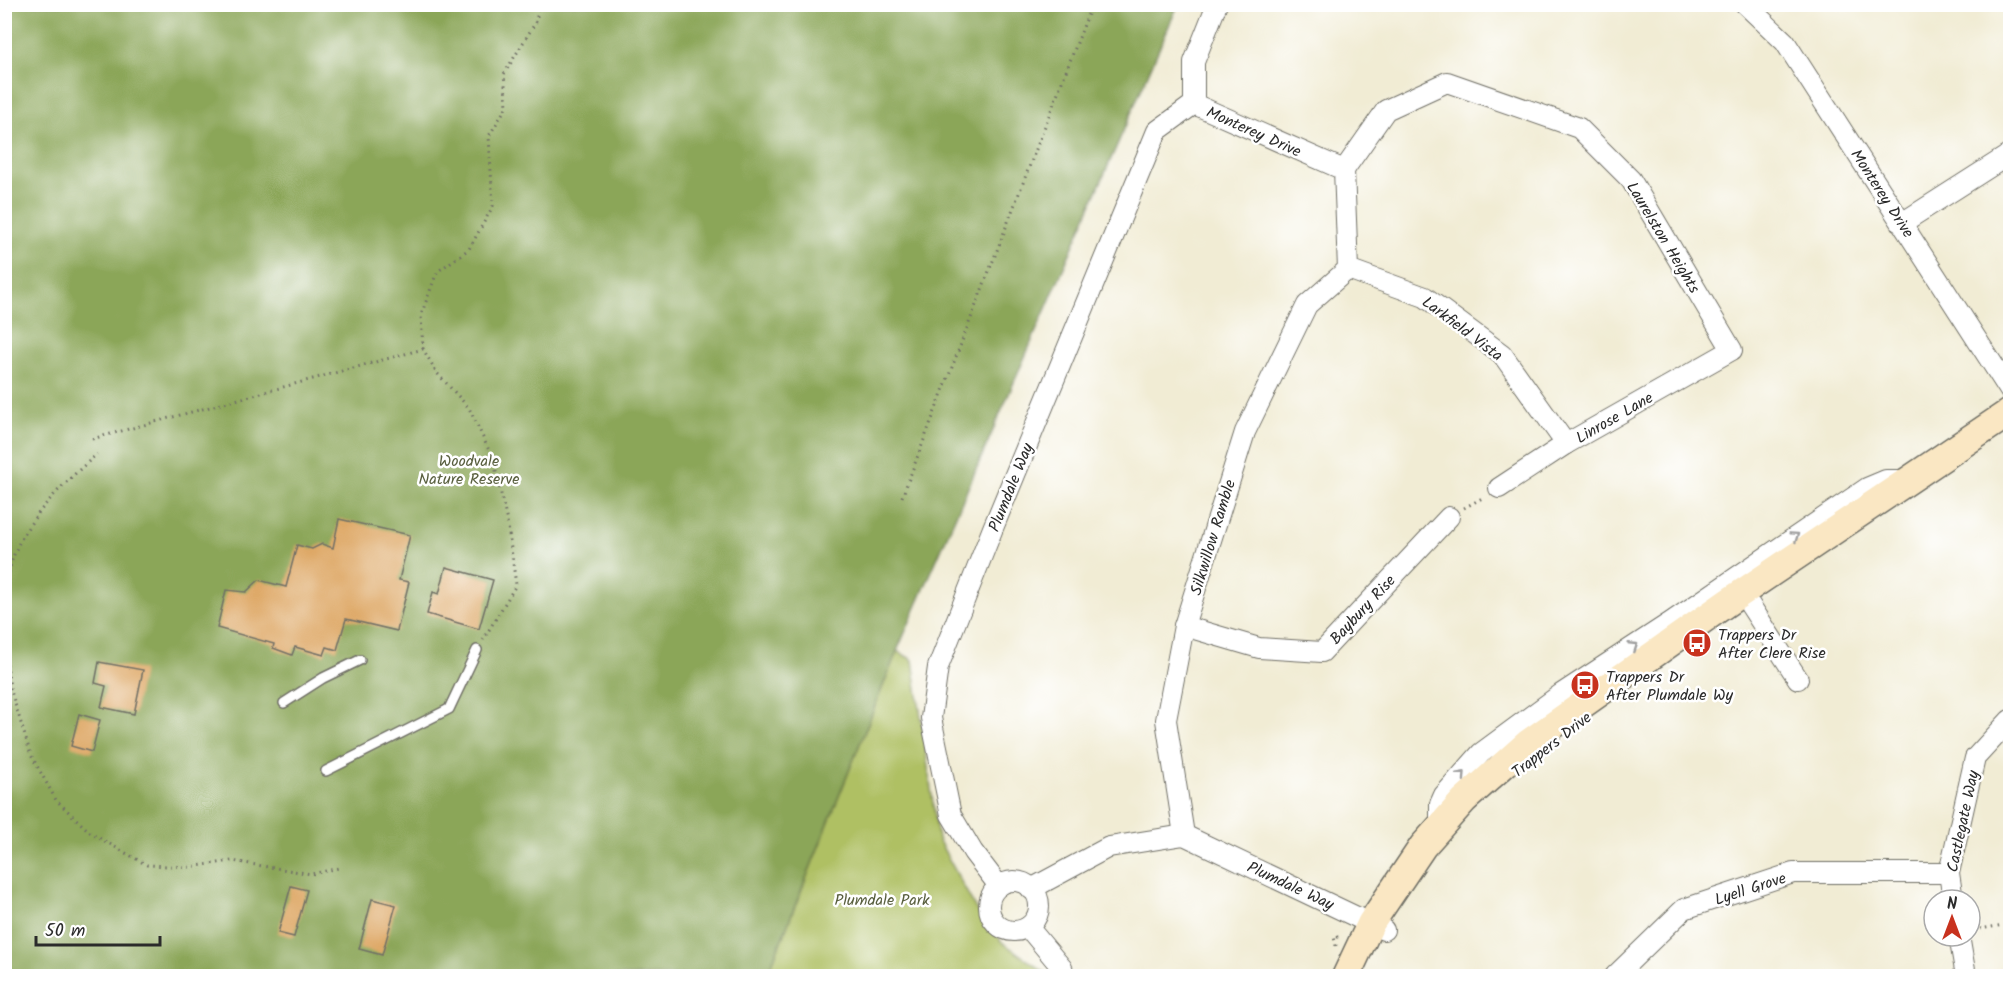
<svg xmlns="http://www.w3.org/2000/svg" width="2015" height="981" viewBox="0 0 2015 981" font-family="Kalam,sans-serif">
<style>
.green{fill:#afc063;stroke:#6d7647;stroke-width:1.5}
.forest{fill:#8ba659;stroke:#5b6842;stroke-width:1.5}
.building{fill:#dea866}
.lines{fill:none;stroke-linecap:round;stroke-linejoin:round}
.service-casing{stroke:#706f66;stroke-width:12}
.minor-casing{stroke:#706f66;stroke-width:22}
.secondary-casing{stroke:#706f66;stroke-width:30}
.path{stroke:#706f66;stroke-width:3;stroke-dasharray:1.5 4.5;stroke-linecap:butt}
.service{stroke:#fff;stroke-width:9}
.minor{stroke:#fff;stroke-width:20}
.secondary{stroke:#fae7c3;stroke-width:27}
.oneway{stroke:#a0a0a0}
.labels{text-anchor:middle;stroke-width:5;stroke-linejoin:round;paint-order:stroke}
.street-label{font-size:16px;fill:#2b2b2b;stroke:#fff}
.park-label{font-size:16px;fill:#595f3f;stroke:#fff}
.poi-label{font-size:16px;fill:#2b2b2b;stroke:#fff;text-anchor:start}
</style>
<rect width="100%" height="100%" fill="#fff"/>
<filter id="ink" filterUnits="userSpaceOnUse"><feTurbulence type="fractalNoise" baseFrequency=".0167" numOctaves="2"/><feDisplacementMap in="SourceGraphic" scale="12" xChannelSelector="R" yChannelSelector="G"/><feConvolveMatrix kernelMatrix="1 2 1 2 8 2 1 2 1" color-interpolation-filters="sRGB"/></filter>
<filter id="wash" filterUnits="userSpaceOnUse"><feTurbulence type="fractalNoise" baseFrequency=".008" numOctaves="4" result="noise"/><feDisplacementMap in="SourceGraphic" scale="24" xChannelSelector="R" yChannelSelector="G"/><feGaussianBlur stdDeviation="1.35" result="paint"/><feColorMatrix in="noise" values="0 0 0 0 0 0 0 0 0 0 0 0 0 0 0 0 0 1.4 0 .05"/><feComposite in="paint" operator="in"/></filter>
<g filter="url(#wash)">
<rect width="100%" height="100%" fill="#f1ecd4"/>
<polygon class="green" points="897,651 913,660 938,839 976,909 1002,942 1050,976 767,976"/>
<polygon class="forest" points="5,5 1178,5 897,651 767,976 5,976"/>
<g id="blocks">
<g class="building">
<polygon points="339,519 410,535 399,580 409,582 397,631 346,619 337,650 327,647 324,655 295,647 292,655 273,648 274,644 217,628 226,590 246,592 259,580 286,587 297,545 312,549 322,544 333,548"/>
<polygon points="446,567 493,580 479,629 427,614 433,592 439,594"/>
<polygon points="99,662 143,670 134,714 101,707 106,686 95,683"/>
<polygon points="79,714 100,720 92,752 71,746"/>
<polygon points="291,886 307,890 294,937 278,933"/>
<polygon points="372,899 396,905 382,955 359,949"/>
</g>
</g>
</g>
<g filter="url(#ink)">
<use href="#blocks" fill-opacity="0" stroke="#706f66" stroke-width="1.5"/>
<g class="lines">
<g class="service-casing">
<g id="service">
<polyline points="284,703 323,678 360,660"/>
<polyline points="326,771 449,709 477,650"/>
</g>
</g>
<g class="minor-casing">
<g id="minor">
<polyline points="1217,4 1194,62 1194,104 1344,170"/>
<polyline points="1745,4 1785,42 2010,391"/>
<polyline points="1344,170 1386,110 1447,82 1579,128 1631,180 1732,350 1566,444 1499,488"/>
<polyline points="1344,170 1348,269 1425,297 1502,354 1566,444"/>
<polyline points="1902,223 2010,154"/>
<polyline points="1750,605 1798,679"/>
<polyline points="1184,626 1259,648 1322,652 1449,517"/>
<polyline points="1440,826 1440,804 1444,795 1481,753 1561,694 1671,622 1867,488 1886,480 1910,480"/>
<polyline points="1184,835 1166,720 1184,626 1245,432 1307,305 1348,269"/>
<circle cx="1014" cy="906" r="25"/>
<polyline points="999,886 973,852 951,815 931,718 938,667 993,528 1157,131 1194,104"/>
<polyline points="1031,889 1109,847 1184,835 1384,930"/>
<polyline points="1953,900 1949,873 1975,758 2010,720"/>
<polyline points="1028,927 1062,968 1065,976"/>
<polyline points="1959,936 1966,976"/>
<polyline points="1615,976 1684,909 1793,873 1949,873"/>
</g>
</g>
<g class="secondary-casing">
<polyline id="secondary" points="1346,976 1371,923 1423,846 1464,800 1528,743 1728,602 2010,412"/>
</g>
<g class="path">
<polyline points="423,349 421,315 437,272 469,249 493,206 489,136 507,106 504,74 537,20 537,4"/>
<polyline points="92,439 423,349 437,373 469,408 494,461 508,527 516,585 483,640"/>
<polyline points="902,497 1092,4"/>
<polyline points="1464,508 1484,497"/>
<path d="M4,596C7,585 8,574 11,564C22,522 65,482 97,454"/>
<polyline points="4,640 10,688 31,755 56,800 92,834 147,865 189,867 232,861 312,874 339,868"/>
<polyline points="1974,930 2010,924"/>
<polyline points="1336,946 1334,937 1340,937"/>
<polyline points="320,970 334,976"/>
</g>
<use href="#service" class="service"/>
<use href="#minor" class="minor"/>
<use href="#secondary" class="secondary"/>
</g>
<defs><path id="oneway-chevron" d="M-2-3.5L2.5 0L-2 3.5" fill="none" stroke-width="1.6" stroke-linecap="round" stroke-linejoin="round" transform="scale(1.5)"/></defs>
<g class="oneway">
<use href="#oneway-chevron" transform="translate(1795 536) rotate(-34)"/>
<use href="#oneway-chevron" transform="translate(1634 646) rotate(-33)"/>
<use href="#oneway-chevron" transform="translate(1462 775) rotate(-48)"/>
</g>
</g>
<defs>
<g id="bus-disc" transform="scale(1.5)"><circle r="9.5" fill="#c8321e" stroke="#fff"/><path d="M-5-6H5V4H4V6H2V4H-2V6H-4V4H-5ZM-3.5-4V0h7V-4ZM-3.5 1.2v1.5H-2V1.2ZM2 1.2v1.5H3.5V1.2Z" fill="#fff"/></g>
</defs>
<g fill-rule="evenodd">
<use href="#bus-disc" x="1697" y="643"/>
<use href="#bus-disc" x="1585" y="685"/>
</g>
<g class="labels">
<g class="street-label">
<text transform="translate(1254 131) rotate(24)" y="6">Monterey Drive</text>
<text transform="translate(1883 193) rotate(57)" y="6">Monterey Drive</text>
<text transform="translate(1664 237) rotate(59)" y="6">Laurelston Heights</text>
<text transform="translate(1463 328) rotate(37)" y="6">Larkfield Vista</text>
<text transform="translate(1614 417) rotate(-30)" y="6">Linrose Lane</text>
<text transform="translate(1010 487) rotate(-68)" y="6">Plumdale Way</text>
<text transform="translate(1212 537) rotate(-73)" y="6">Silkwillow Ramble</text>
<text transform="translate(1362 609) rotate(-47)" y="6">Baybury Rise</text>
<text transform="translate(1551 744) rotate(-38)" y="6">Trappers Drive</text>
<text transform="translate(1962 821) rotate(-78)" y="6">Castlegate Way</text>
<text transform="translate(1291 885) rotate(25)" y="6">Plumdale Way</text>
<text transform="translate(1750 888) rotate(-18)" y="6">Lyell Grove</text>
</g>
<g class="park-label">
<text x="469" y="466">Woodvale<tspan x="469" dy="18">Nature Reserve</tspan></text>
<text x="882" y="905">Plumdale Park</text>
</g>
<g class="poi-label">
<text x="1718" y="640">Trappers Dr<tspan x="1718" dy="18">After Clere Rise</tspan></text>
<text x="1606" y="682">Trappers Dr<tspan x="1606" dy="18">After Plumdale Wy</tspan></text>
</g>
</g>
<rect width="2015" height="981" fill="none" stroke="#fff" stroke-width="24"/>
<g transform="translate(1952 918)"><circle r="28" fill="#ffffff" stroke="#aaaaaa" stroke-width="1.5"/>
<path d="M0-4.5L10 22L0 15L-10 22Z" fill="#c8321e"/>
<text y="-9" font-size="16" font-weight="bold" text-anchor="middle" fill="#2b2b2b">N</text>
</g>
<path d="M36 936v9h124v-9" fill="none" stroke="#2b2b2b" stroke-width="3"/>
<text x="45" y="936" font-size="18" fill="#2b2b2b" stroke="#ffffff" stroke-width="4.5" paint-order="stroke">50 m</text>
</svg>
